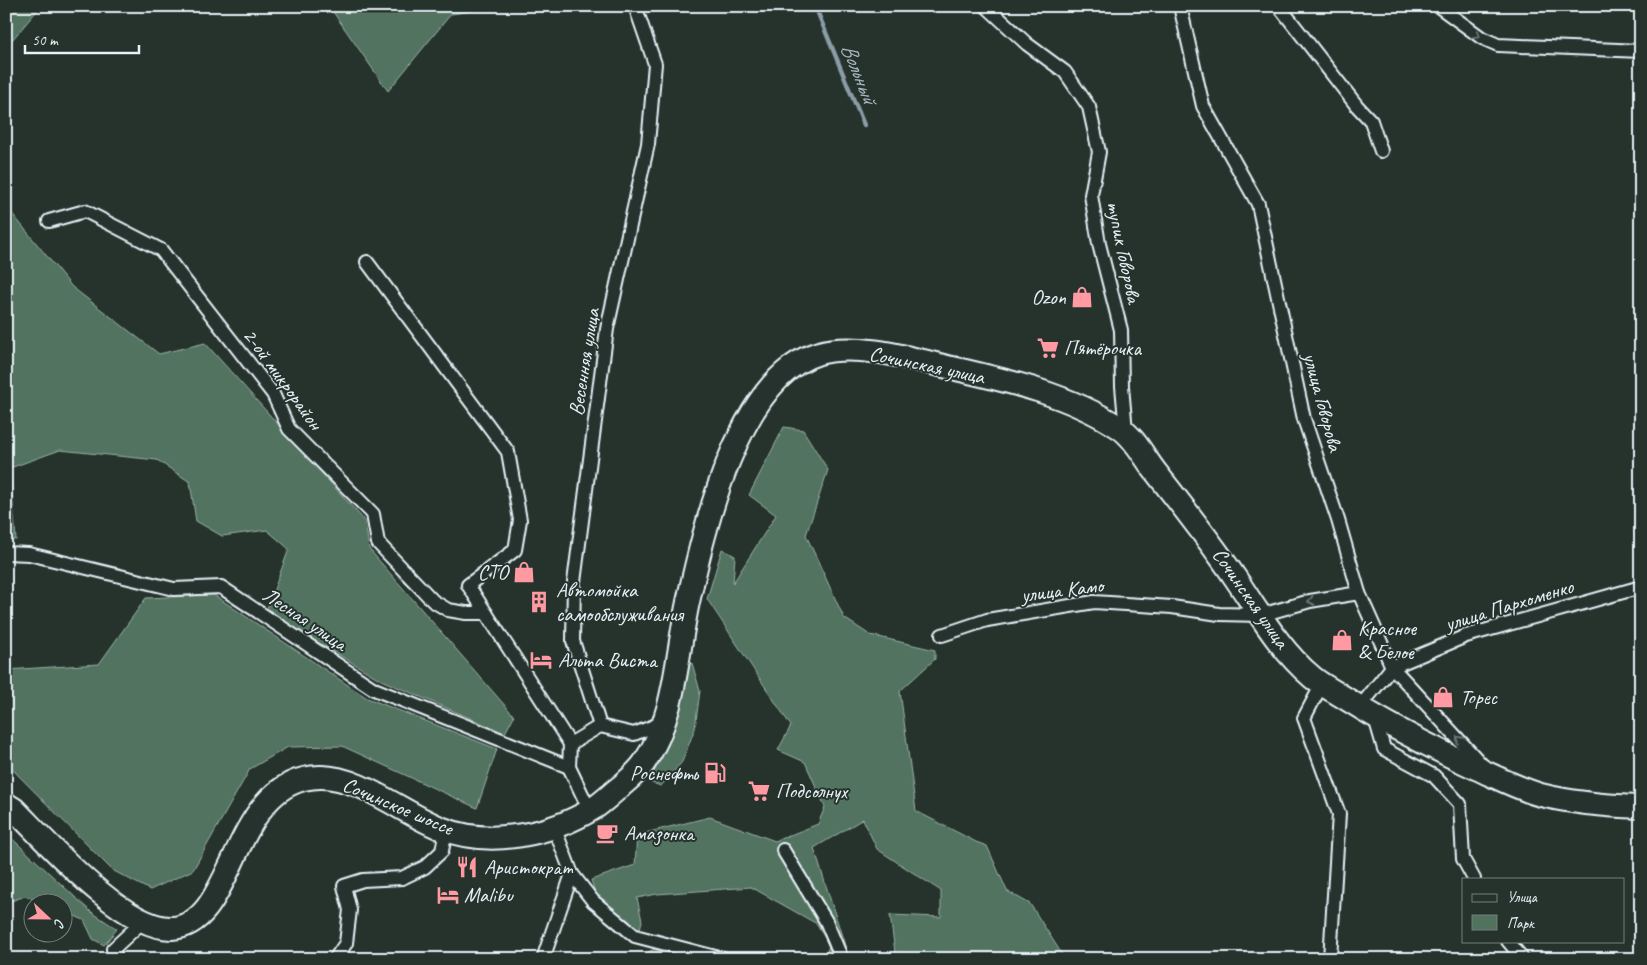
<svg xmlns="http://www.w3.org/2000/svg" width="1647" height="965" viewBox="0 0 1647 965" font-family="Caveat,sans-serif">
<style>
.green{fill:#51735e;stroke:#9cb2ab}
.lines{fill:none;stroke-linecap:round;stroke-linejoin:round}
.stream{stroke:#8b9da7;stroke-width:4.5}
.street-casing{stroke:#e8f1f8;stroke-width:16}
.highway-casing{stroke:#e8f1f8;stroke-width:26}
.street{stroke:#26332d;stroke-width:12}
.highway{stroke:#26332d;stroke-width:22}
.oneway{stroke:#6a7674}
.labels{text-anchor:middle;stroke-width:4;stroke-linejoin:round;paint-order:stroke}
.street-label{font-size:21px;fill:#e8f1f8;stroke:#26332d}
.poi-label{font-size:21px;fill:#e8f1f8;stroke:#26332d;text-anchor:start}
.water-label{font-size:22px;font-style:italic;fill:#aab9c2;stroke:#26332d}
</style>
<rect width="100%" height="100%" fill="#26332d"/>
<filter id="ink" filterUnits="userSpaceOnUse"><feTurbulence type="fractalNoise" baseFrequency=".02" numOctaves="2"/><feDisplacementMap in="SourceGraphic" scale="10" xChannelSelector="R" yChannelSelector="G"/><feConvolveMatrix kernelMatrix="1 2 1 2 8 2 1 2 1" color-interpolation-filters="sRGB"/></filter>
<g filter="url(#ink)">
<g class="green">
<polygon points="6,6 41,6 6,47"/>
<polygon points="327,6 473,6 472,11 451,14 388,91 331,9"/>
<polygon points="6,206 72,287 159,354 205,343 365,521 369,549 514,716 505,733 381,680 266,611 289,549 267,530 222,536 196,521 190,482 157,460 60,450 10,468 16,540 6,539"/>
<polygon points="784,427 803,430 828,470 806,535 844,618 870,635 935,650 935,659 900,691 916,811 976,842 987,846 1007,891 1030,904 1065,959 896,959 890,915 941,917 941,891 877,849 863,819 814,848 848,955 847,959 824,959 829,946 817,924 751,887 657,894 637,898 642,921 640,929 597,898 591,880 635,865 637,835 710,817 775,841 818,824 825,807 805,762 778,750 791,726 707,599 722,549 735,556 733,583 776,515 749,495"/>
<polygon points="214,595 367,698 497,749 477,808 342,746 288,747 250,769 193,870 150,890 112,870 13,770 6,768 6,670 99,664 146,598"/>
<polygon points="692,663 700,691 695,728 682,762 661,786 649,782 670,740 678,706 681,667"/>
<polygon points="6,833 90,911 117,929 104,945 93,939 84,920 63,911 62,902 42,902 25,896 6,903"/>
<polygon points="654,949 685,959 635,959"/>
</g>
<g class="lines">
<polyline class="stream" points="815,6 864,125"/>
<g class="street-casing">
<g id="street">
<polyline points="986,6 1027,44 1065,72 1089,107 1099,152 1091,195 1099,244 1121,330 1122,386 1126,431"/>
<polyline points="1180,6 1203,106 1258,204 1304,419 1338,520 1359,593 1392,667 1483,766"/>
<polyline points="1279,6 1357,106 1371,121 1381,151"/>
<polyline points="1438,6 1482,38 1498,45 1641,51"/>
<polyline points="49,221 85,211 161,250 273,394 289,429 373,514 378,543 433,601 448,610 466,613 486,613 570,744"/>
<polyline points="367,262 508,452 520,520 515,550 468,585 486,613"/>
<polyline points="6,553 29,554 174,589 221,587 374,689 569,767"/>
<polyline points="942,635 987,620 1094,602 1172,607 1219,614 1261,615 1310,601 1359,593"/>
<polyline points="1322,684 1304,718 1339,814 1330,959"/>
<polyline points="1359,708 1392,667 1466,636 1641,587"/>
<polyline points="1375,718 1384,749 1434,776 1460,804 1463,859 1474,879"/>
<polyline points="600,726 573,641 574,582 607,329 648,144 655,64 635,6"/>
<polyline points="590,811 569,767 570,744 600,726 634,734 664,722"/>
<polyline points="783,850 826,921 842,959"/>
<polyline points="572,874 593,901 635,936 723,959"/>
<polyline points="1508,941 1523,959"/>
<polyline points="116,959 113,949 142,922"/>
<polyline points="335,959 346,943 350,910 344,886 363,880 402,878 425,867 442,851 446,830"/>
<polyline points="543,959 572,874 554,827"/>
</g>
</g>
<g class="highway-casing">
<path id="highway" d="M6,804L14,809C47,842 124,930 172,928C237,926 230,778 320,777C360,776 405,815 443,829C490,847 551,835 594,808C603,802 611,794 620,787C628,780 637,773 644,763C676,716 676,657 688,602C704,530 738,377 819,353C857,342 913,359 952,368C1009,381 1070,395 1120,428C1135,438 1144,457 1155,471C1183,507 1211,542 1236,579C1259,613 1280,650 1312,677C1320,684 1330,689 1340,695C1384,723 1430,747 1478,769C1498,778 1519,789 1541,795C1573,803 1607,806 1641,807"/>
</g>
<use href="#street" class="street"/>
<use href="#highway" class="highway"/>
</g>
<defs><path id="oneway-chevron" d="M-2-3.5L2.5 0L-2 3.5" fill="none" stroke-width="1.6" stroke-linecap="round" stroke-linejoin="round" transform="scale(1.25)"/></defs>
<g class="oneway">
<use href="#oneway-chevron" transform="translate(1477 35) rotate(33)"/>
<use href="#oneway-chevron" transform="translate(1311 601) rotate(168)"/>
<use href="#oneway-chevron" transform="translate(1459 739) rotate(-133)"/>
</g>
</g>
<defs>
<g id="shop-bare" transform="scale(1.725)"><path d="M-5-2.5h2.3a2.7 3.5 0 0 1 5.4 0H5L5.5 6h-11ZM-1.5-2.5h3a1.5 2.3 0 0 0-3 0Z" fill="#ff9aa2" stroke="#26332d" stroke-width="2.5" paint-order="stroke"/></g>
<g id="supermarket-bare" transform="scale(1.725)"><path d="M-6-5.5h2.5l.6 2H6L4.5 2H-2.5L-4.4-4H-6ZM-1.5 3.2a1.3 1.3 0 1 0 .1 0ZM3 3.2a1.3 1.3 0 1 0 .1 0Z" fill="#ff9aa2" stroke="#26332d" stroke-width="2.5" paint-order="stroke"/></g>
<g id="building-bare" transform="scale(1.725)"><path d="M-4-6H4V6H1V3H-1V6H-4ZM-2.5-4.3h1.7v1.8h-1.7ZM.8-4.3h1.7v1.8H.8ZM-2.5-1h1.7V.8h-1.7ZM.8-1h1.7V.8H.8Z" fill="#ff9aa2" stroke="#26332d" stroke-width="2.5" paint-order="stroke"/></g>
<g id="hotel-bare" transform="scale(1.725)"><path d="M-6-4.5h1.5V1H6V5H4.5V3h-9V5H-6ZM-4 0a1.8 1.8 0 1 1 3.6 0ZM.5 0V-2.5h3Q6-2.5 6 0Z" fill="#ff9aa2" stroke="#26332d" stroke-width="2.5" paint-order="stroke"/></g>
<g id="fuel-bare" transform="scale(1.725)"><path d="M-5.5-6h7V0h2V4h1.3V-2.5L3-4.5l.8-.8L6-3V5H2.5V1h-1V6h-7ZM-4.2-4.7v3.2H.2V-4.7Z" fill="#ff9aa2" stroke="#26332d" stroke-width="2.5" paint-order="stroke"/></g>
<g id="cafe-bare" transform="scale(1.725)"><path d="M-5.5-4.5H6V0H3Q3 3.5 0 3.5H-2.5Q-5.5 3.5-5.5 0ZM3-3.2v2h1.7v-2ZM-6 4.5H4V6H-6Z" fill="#ff9aa2" stroke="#26332d" stroke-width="2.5" paint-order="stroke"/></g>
<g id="restaurant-bare" transform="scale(1.725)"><path d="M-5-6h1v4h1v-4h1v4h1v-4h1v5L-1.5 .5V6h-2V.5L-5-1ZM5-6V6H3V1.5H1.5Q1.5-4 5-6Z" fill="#ff9aa2" stroke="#26332d" stroke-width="2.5" paint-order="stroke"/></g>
</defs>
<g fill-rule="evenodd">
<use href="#shop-bare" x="1082" y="297"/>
<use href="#supermarket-bare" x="1048" y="348"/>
<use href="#shop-bare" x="524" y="572"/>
<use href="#building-bare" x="539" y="602"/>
<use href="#shop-bare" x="1342" y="640"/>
<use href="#hotel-bare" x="541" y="660"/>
<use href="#shop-bare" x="1443" y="697"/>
<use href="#fuel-bare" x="715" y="773"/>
<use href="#supermarket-bare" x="759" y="791"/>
<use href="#cafe-bare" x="607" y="833"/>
<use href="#restaurant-bare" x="467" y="867"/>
<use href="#hotel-bare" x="448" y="895"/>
</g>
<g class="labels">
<g class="street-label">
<text transform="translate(1124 252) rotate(78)" y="7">тупик Говорова</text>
<text transform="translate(584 362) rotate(-81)" y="7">Весенняя улица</text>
<text transform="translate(927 365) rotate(12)" y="7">Сочинская улица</text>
<text transform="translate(283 379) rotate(54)" y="7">2-ой микрорайон</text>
<text transform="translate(1323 402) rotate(75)" y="7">улица Говорова</text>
<text transform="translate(1062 590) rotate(-7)" y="7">улица Камо</text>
<text transform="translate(1251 598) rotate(55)" y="7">Сочинская улица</text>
<text transform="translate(1509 605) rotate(-17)" y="7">улица Пархоменко</text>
<text transform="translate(305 619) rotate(34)" y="7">Лесная улица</text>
<text transform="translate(398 806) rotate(23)" y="7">Сочинское шоссе</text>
</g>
<g class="poi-label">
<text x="1066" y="304" text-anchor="end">Ozon</text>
<text x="1064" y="355">Пятёрочка</text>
<text x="508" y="579" text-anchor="end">СТО</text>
<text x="556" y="597">Автомойка<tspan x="556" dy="24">самообслуживания</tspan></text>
<text x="1358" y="635">Красное<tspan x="1358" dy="24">&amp; Белое</tspan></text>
<text x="558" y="667">Альта Виста</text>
<text x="1460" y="704">Торес</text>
<text x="698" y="780" text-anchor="end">Роснефть</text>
<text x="776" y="798">Подсолнух</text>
<text x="624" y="840">Амазонка</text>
<text x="484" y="874">Аристократ</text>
<text x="464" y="902">Malibu</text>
</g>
<g class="water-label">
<text transform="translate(860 73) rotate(68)" y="8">Вольный</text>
</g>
</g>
<rect width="1647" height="965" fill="none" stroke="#26332d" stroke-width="25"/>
<rect x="12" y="12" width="1622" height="940" fill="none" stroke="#e8f1f8" stroke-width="2" filter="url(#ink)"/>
<rect x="1462" y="878" width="162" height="65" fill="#26332d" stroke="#747f7e"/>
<rect x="1472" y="894" width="25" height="8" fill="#26332d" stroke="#747f7e"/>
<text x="1507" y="902" font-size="15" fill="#e8f1f8">Улица</text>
<rect x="1472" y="915" width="25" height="15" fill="#51735e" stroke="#747f7e"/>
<text x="1507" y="928" font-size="15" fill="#e8f1f8">Парк</text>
<g transform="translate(48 918) rotate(112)"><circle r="24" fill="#26332d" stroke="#747f7e"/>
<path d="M0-4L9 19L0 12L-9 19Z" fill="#ff9aa2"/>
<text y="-8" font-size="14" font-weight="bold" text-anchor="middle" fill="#e8f1f8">С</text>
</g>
<path d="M25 45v8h114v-8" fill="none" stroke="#e8f1f8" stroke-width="2.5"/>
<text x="32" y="45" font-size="15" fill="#e8f1f8" stroke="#26332d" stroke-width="4" paint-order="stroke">50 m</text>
</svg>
